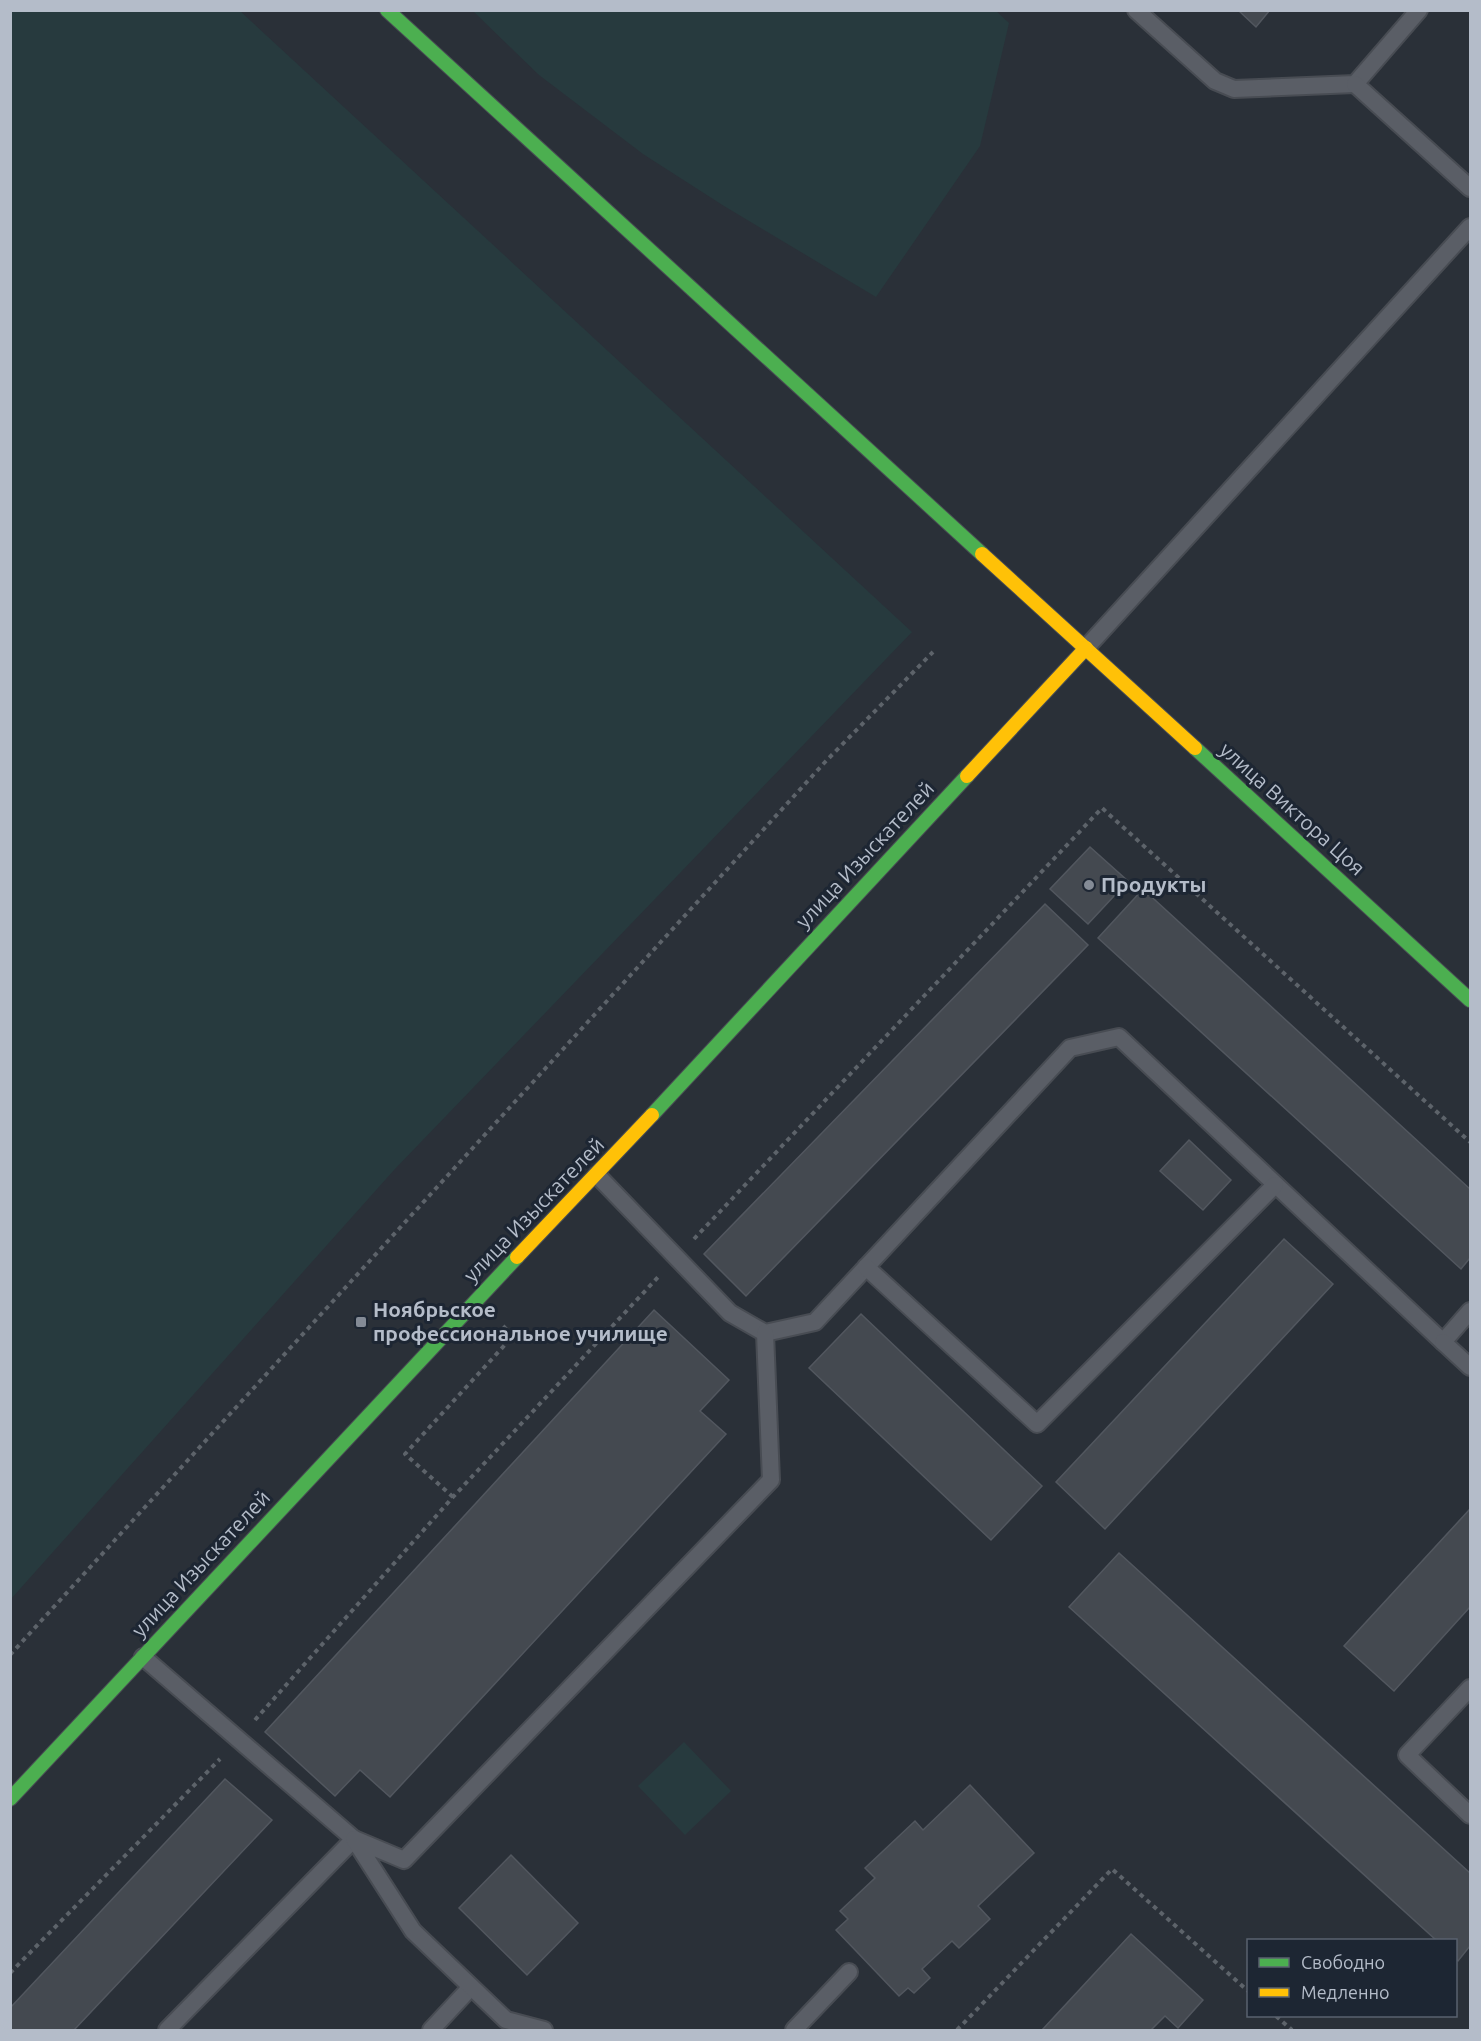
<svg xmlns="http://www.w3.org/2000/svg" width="1481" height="2041" viewBox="0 0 1481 2041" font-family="Ubuntu,sans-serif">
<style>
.green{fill:#273a3e}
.building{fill:#444950;stroke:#52575f;stroke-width:1.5}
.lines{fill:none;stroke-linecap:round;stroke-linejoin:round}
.lane-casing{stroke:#484c53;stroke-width:20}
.fast-casing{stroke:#484c53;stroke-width:16}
.slow-casing{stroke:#484c53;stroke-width:16}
.path{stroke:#5d636a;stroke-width:4;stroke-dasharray:4.5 4.5;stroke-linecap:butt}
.lane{stroke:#5a5e66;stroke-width:16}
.fast{stroke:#4caf50;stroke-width:14}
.slow{stroke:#ffc107;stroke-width:14}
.poi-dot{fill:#848b96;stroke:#1d2633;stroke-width:2}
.labels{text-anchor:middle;stroke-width:6;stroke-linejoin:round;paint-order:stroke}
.street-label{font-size:21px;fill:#b4bcc9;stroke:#1d2633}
.poi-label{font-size:21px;font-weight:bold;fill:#b4bcc9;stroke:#1d2633;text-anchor:start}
</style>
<rect width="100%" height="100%" fill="#2a3038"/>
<g class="green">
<polygon points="11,10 240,11 912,632 394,1170 11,1599"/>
<polygon points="995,10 1009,23 980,146 876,297 724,206 643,154 539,75 473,11"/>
<polygon points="684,1742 731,1791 685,1835 638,1786"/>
</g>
<g class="building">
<polygon points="1238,10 1270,10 1256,27"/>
<polygon points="1090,847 1128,881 1088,924 1050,889"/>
<polygon points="1143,889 1470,1189 1470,1258 1461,1269 1098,938"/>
<polygon points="1045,904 1088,945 746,1296 704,1254"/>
<polygon points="1189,1140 1231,1180 1203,1210 1160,1171"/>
<polygon points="1284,1239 1333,1284 1105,1529 1056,1482"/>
<polygon points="654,1310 729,1380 700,1411 726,1434 390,1797 360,1770 335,1796 265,1732"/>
<polygon points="861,1314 1042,1486 991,1540 809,1368"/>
<polygon points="1470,1509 1470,1607 1394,1691 1344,1646"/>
<polygon points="1119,1553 1470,1873 1470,1946 1458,1961 1456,1959 1456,1940 1436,1940 1069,1607"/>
<polygon points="225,1779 272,1820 74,2030 10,2030 10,2008"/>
<polygon points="970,1785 1034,1853 978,1906 990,1919 959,1948 952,1941 922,1969 930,1978 914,1993 908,1988 899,1996 836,1930 848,1919 840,1911 875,1878 865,1868 915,1821 923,1830"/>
<polygon points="511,1855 578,1923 527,1975 459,1908"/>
<polygon points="1131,1934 1203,2000 1178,2028 1165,2016 1151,2030 1042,2030"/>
</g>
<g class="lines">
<g class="lane-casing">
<g id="lane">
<polyline points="1136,10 1215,81 1234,89 1355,84 1419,10"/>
<polyline points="1355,84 1470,188"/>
<polyline points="1086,648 1470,227"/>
<polyline points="597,1175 730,1313 765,1333 815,1322 1070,1048 1119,1037 1443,1342 1470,1311"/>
<polyline points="866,1267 1037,1424 1275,1185"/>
<polyline points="1443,1342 1470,1367"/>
<polyline points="143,1657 354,1839 167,2030"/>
<polyline points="1470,1688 1407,1755 1470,1815"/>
<polyline points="431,2030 471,1987"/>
<polyline points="544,2030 506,2020 413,1931 354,1839 404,1860 771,1480 765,1333"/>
<polyline points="794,2030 849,1972"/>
</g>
</g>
<g class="fast-casing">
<g id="fast">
<polyline points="387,10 982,554"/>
<polyline points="1195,748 1470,1000"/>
<polyline points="652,1115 967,776"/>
<polyline points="10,1799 517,1257"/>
</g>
</g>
<g class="slow-casing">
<g id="slow">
<polyline points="982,554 1195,748"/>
<polyline points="967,776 1086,648"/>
<polyline points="517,1257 652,1115"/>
</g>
</g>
<g class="path">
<polyline points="694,1239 1102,808 1470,1142"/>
<polyline points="453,1497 405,1454 513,1336 500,1323"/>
<polyline points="10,1655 826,761 933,652"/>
<polyline points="255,1720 453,1497 660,1275"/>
<polyline points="10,1973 220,1759"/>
<polyline points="1276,2016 1292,2030"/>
<polyline points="957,2030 1112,1869 1248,1991"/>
</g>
<use href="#lane" class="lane"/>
<use href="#fast" class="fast"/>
<use href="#slow" class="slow"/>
</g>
<g class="poi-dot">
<circle cx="1089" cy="885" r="6"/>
<rect x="355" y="1316" width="12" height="12" rx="3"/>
</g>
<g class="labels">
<g class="street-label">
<text transform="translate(1292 809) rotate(42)" y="7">улица Виктора Цоя</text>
<text transform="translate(865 855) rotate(-47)" y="7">улица Изыскателей</text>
<text transform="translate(534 1210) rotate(-46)" y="7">улица Изыскателей</text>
<text transform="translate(201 1564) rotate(-47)" y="7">улица Изыскателей</text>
</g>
<g class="poi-label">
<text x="1101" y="892">Продукты</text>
<text x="373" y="1317">Ноябрьское<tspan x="373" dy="24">профессиональное училище</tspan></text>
</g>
</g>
<rect width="1481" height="2041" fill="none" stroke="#b4bcc9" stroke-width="24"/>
<rect x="1247" y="1939" width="210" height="78" fill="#1d2633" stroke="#59626f" stroke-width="1.5"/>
<rect x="1259" y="1958" width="30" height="9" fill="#4caf50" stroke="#59626f" stroke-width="1.5"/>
<text x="1301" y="1969" font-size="18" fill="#b4bcc9">Свободно</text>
<rect x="1259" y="1988" width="30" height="9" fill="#ffc107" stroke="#59626f" stroke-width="1.5"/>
<text x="1301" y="1999" font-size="18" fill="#b4bcc9">Медленно</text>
</svg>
